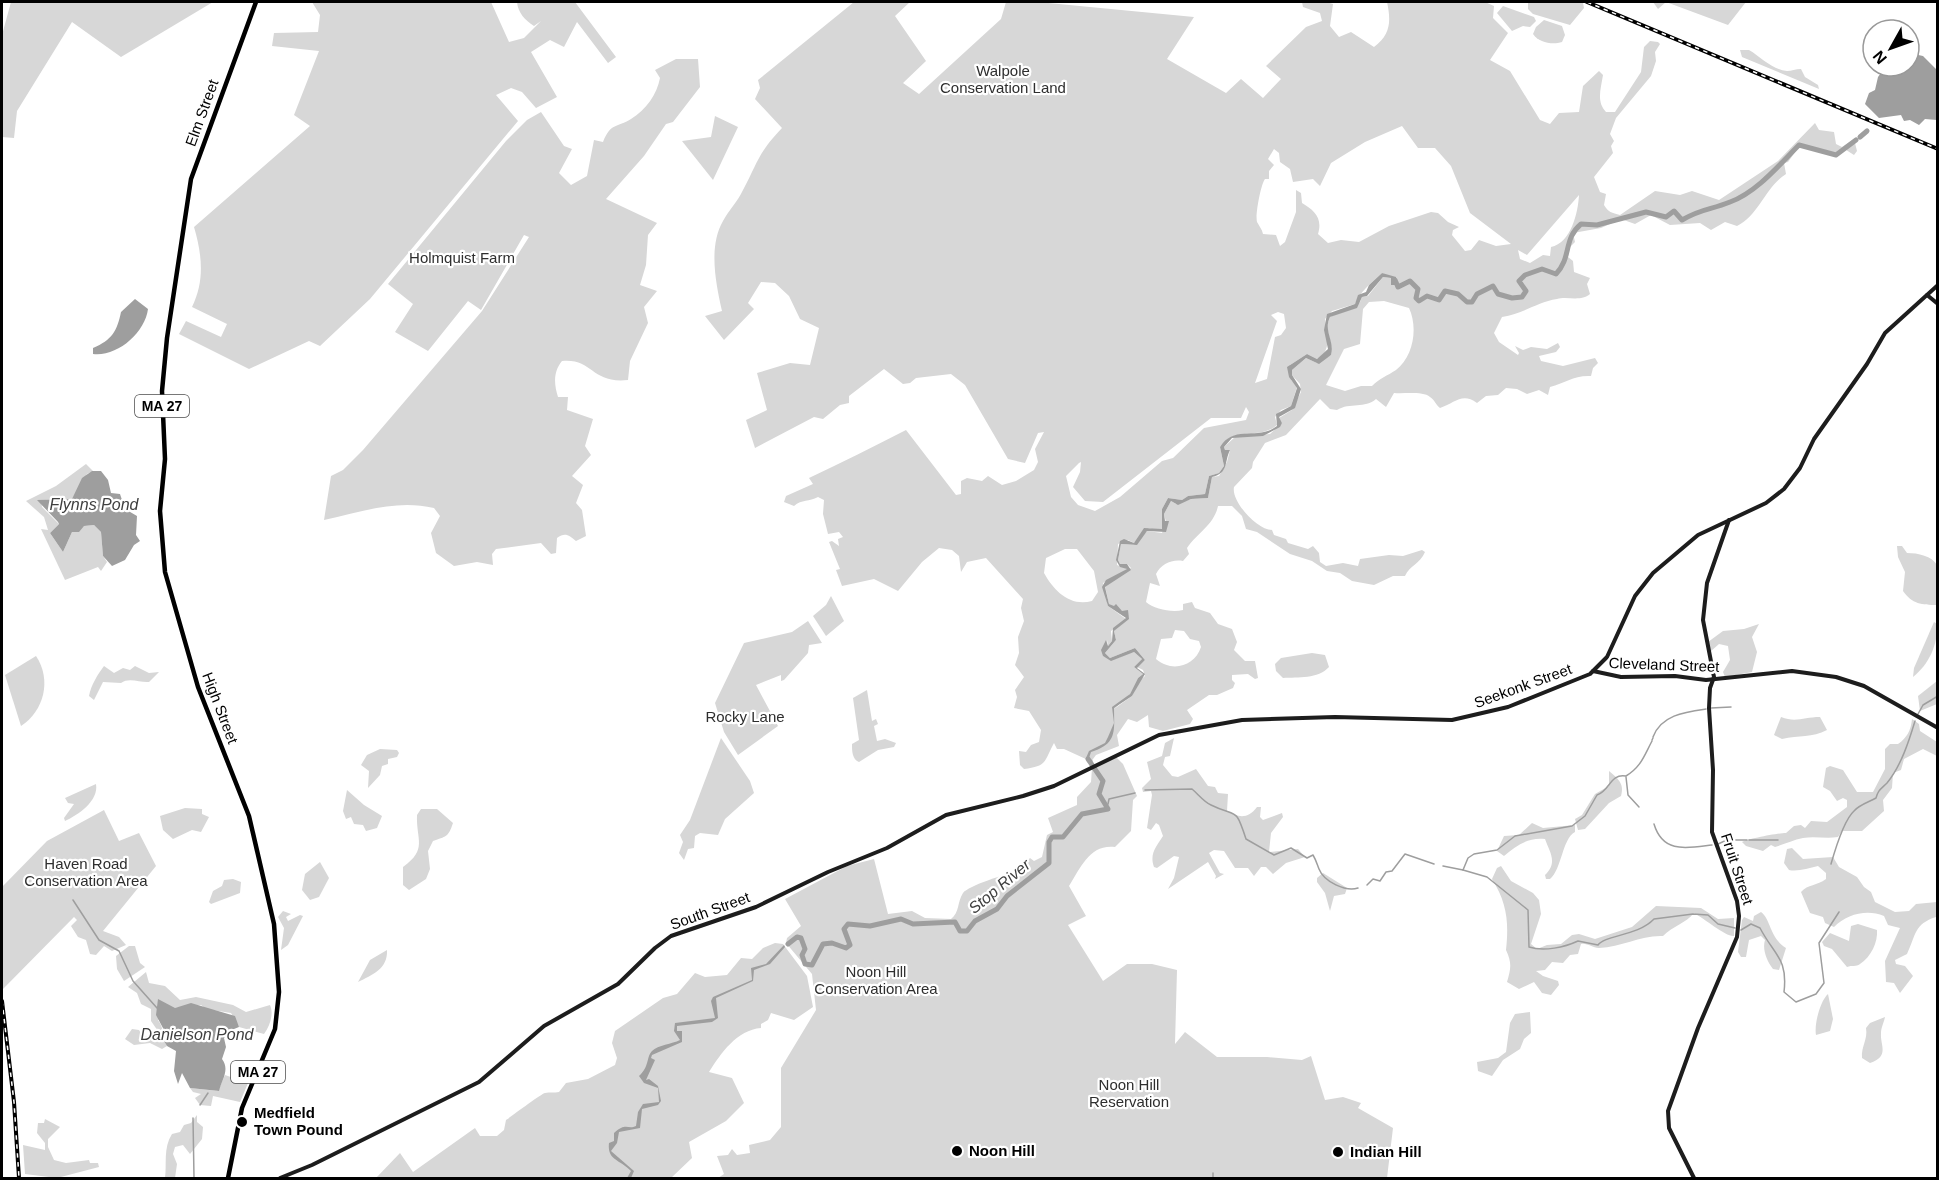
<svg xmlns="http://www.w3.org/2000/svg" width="1939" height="1180" viewBox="0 0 1939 1180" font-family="Helvetica,sans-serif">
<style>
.green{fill:#d7d7d7;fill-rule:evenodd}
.water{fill:#9e9e9e}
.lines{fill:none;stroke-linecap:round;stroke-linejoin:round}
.stream{stroke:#9e9e9e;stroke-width:1.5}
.river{stroke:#9e9e9e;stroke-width:5}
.secondary{stroke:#1d1d1d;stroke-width:4}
.primary{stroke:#000;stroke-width:4.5}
.rail-casing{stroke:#000;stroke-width:4}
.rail{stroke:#fff;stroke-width:1.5;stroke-dasharray:4.5;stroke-linecap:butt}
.poi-dot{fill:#000;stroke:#fff;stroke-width:2}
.labels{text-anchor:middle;stroke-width:4.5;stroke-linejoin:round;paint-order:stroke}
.shield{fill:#fff;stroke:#4c4c4c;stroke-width:1.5}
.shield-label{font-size:14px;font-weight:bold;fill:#000}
.park-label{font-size:15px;fill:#2e2e2e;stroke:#fff}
.street-label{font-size:15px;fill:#000;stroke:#fff}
.poi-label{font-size:15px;font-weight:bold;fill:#000;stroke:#fff;text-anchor:start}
.water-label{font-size:16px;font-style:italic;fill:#3f3f3f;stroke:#fff}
</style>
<rect width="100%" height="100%" fill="#fff"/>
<g class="green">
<polygon points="11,2 213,2 121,57 72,22 17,111 14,138 2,137 2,35"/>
<path d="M312,2H491L509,42L524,38L541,21L534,26C525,20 518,13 517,2H575L616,57L608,63L577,22L564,47L550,40L531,52L557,97L536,108L522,92L511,88L496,95L518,121L370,299L320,346L309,341L249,369L179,334L186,321L221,337L227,324L192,307C205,281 202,254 194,227L310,126L294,115L319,51L272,46L274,33L318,32L320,15Z"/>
<path d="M854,2H910L895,16L926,61L903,83L919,94L1001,19L1006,2H1038L1194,17L1167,59L1226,93L1241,79L1263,98L1281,79L1266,66L1306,27L1322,21L1320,13L1303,7L1302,2H1326L1333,4L1330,26L1339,37L1351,32L1374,47C1391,34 1391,21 1387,2H1485L1494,6L1493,18L1508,33L1490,60L1510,71L1540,120L1550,124L1559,113L1579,112L1583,86L1599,71L1603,75C1601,88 1596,102 1606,112H1615L1641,72L1644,47L1650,41L1658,42L1660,44L1655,52L1656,61L1651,76L1616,118L1610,134L1614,141L1611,146L1613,153L1594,177L1600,192L1606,194L1604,205C1608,212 1612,213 1620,215L1655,191L1680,195L1692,191L1719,200L1778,161L1815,123L1819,130L1834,132L1836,144L1842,147L1854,139L1857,151L1854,155L1843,148L1835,153L1801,144L1788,162L1784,163L1786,174C1766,186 1759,215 1737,226L1725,222L1711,230L1700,223L1670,225L1651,215L1635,224L1621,219L1601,228L1573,233L1575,242L1570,247L1568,257L1573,261L1574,272L1590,278L1587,284L1590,294C1581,302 1567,296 1557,299C1537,302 1523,314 1502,317L1494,333L1499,342L1518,355L1519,353L1515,346L1523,350L1531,347L1547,349L1558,343L1560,347L1556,352L1539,356L1541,361L1563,366L1595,358L1598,363L1593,368L1591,376C1574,375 1565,383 1550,387L1548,395L1539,390L1527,394L1517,389L1506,388L1498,395L1486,396L1477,403C1462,392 1455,403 1440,408C1435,404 1435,400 1430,397C1423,391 1404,394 1394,393L1386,407L1376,399C1365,409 1350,402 1337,410L1330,409L1320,399L1286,435L1265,443L1253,462L1252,468L1234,487C1231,501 1257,530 1272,530L1274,535L1286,539L1288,543L1308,549L1313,546L1319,553L1320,562L1326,566L1343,563L1358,566L1360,559L1389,555L1403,556L1422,550L1425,552C1420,564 1410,565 1405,576H1393L1374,585L1352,581L1340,573L1327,571L1312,561L1290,554L1257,532L1246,529L1242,516L1232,506H1218C1214,525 1198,532 1187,548L1189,554L1183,561C1172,559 1161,564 1156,574L1160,586L1150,583L1146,602C1154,609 1172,613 1183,610V604L1192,602L1195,608L1210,613L1218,624L1232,629L1237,642L1234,650L1245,661H1255L1258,678L1255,679L1248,674L1232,675V680L1235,683L1233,688L1217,695H1209L1187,710L1193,719L1190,724L1163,731L1149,727L1148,715L1137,722L1128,719L1117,735L1119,746L1096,755L1090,763L1087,757L1088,760L1064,749H1057L1054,743C1044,761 1048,766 1024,769L1020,765L1019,751L1026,752L1031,745L1039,742L1041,730L1029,711L1014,708L1017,697L1015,690L1024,677L1015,665L1019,653L1018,637L1024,621L1021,608L1023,599L986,558L967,562L961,572L959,556L952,550L939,548L922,562L898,591L874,579L842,586L836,570L840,569L829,542L832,541L839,546L838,539L843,537L839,532L828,534L823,514L824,500L818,497C809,502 802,499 794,506L784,502L786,496L813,484L809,478C841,463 873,447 906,430L956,495L961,494V481L967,478L982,481L988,476L1002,485L1016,481L1034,470L1038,462L1035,449L1044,432L1038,433L1025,463L1008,459L965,385L951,374L916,378L910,383L903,384L884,369L849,396V403L840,405L823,419L814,417L755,448L746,420L767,410L757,373L790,363L810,365L819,328L800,319L789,296L775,283L761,282L748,303L754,309L724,340L705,316L722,311C716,284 708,247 723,221C729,210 738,201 743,190C758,162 758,153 782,128L755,99L760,88L758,80ZM1402,126L1418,148H1435L1451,166L1470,213L1511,244L1496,246L1479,240L1471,250L1465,251L1452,235L1453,230L1459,227L1448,222L1438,213L1431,212L1389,226L1359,242L1341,240L1328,243L1318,234C1323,218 1314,210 1302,203L1301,193L1296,190V212L1285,242L1280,246L1276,235L1263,234C1262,229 1259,226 1257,222C1255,215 1261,184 1265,179H1269V171L1274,165L1268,159L1274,149L1279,153L1280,162L1290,169L1293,182L1313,179L1320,186L1331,163L1365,142ZM1579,195C1578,213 1571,243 1551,247L1550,256L1543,255L1530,263L1520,259L1518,250L1527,255ZM1382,273L1397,281L1392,285L1391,278L1383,277L1368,296L1362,297L1360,302L1330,317C1323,331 1334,341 1331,355L1317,363L1306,358L1292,370L1291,374L1300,384L1301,392L1292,410L1279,418L1282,423L1270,434L1235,437L1224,447L1225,450H1230L1227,462L1219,476L1212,477L1208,498L1191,499L1176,504L1171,501L1164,514L1166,522L1162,533L1147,531L1134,545L1121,544L1118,560L1120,564H1127L1131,568L1105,586L1109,604L1128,615V619L1114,631L1116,640L1105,653L1110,658L1135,648L1145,660L1137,667L1143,670L1145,676L1139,681L1132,696L1114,709L1130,694L1138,678L1143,674L1134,667L1142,659L1134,652C1119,654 1121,663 1103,656L1107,640L1108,646L1112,641L1111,631L1126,619L1108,606L1103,583L1128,569L1117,565L1118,544L1128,540L1134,543L1149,528L1158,531L1162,529V509L1168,498L1182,500L1188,496L1205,494L1209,476L1219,473L1224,466L1220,447C1235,425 1259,441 1277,425L1275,417L1281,410L1291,406L1297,387L1291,380L1290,365L1307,354L1317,359C1333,350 1326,335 1325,319L1332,311L1355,304C1360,292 1371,283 1382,273ZM1384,301L1409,308C1418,327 1414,356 1396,370C1387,376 1380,378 1372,386H1361L1345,391L1326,385L1344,349L1360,344L1363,309L1369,302ZM1278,312L1284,314L1286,328L1281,335L1275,337L1267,379L1255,383L1277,321L1271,315ZM1246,407L1249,412L1246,420L1204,428L1173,458L1162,461L1120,497L1095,511L1078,505L1071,497L1066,476L1079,463L1081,462L1080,472L1073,487L1085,501L1103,502L1211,418H1241ZM1065,549H1077L1094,571L1098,592L1092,601C1070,607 1054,591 1044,573L1046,558ZM1175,630L1184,631L1190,639L1199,641L1201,647C1195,666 1172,673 1156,659L1161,639L1172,638Z"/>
<polygon points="1522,2 1578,2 1583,3 1584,8 1570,25 1533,14 1528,9 1528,3"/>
<polygon points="1653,2 1746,2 1728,25 1666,2 1658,9"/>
<polygon points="1503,6 1534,17 1536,21 1530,27 1523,26 1512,31 1497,13"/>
<path d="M1544,20L1562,26L1565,35L1562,42C1553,45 1539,43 1533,34L1536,27Z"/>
<path d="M1740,50H1749C1761,57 1771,69 1787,71C1791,71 1796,69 1801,69L1805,77L1818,85L1819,89L1742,57Z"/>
<path d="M676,59H698L700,87L673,122L666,124L644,156L606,199L657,223L648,235L646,265L640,285L657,291L644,307L648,323L630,361L628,380C591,384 593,358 562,361C553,372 554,384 558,397H568L567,410L593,419L585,446L591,455L572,476L583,485L576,503L582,510L586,536L576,541C569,535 565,532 557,538L556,553L551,554L541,543L496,549L492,554L493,565L477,562L454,566L436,553L431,533L440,516L434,508C396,499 361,512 324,520L331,476L343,470L363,450L482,311L529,237L524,235L481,310L468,301L428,351L395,332L413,304L388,284L506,141L527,120L541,112L564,146L572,149L559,173L571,185L587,176L594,140L603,142C611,122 617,128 631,119C646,110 657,94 660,78L655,70Z"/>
<polygon points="715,116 738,127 713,180 682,141 711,137"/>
<polygon points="86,464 93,471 87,474 72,499 41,500 42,507 59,524 50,533 63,552 72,532 84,526 94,525 101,532 103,556 107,562 101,571 98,567 65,580 41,529 48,530 44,517 26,501 56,486"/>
<path d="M1897,546H1902L1907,553C1918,553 1932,556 1937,565V605C1922,605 1912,604 1903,591L1905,572L1898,557Z"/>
<polygon points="831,596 844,621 826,636 813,616 826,605"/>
<polygon points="808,621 822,643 809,645 808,653 784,680 781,681 781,675 756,685 778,726 738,755 724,732 715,703 744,643 792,632"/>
<path d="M1934,622L1937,624C1938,645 1929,664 1913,677L1914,668Z"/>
<polygon points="1759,624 1752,637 1757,652 1752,672 1725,677 1723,672 1730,660 1728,646 1719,644 1711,651 1708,642 1723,631 1744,629"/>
<path d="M1312,653L1325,655L1329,667C1318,679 1298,677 1283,678L1276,671L1275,664L1281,658Z"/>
<path d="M36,656C52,680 44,711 21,726L5,675Z"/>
<path d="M104,666L114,673L123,668L130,670L135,666L149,673L159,672L149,682C141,683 129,677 121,683L103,682L94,700L89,696C91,685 98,674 104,666Z"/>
<polygon points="1937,681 1937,704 1920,711 1918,696"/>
<path d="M867,690L872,721L876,719L878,724L874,726L877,741L885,739L896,743L894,747L878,750L859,762C852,759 852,751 852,744L859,740L853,698Z"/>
<path d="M1781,717C1796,723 1804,717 1820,717L1827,730C1812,738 1799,735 1782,739L1774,735Z"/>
<path d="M1912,719L1919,724L1920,731L1937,742V756L1923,749L1904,759L1901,770L1893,773L1892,788L1883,800L1884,811L1862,831H1842L1838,837C1826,839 1815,836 1803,838C1793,840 1785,844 1775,847L1771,845L1763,851L1746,846L1742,842C1747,839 1777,833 1786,833L1794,826L1801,825L1805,828L1811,821L1827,822L1847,807V800L1843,798L1837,801L1830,791L1823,787L1826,768L1830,766L1843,770L1857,792H1873L1885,769V749L1890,744H1898C1907,738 1911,730 1912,719Z"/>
<polygon points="721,738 750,781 754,793 725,819 718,835 700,833 695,836 694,848 688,849 684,860 679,853 683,842 680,835 690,820"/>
<path d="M1174,738L1170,756L1165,757L1163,765L1172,776L1178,777L1196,769L1208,786L1215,787L1218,793L1228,794L1227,811C1239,818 1248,819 1257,807H1261L1260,817L1263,820L1282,813L1283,817L1271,833L1269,852L1298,849L1305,857L1286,863L1273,874L1266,867H1261L1254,876L1248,868H1235L1224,851L1214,850L1209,853L1220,873L1224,874L1215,879L1216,876L1208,862L1168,889L1174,878L1179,857L1174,856L1157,868L1154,867C1149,853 1157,846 1163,836L1159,825L1156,823L1151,830L1147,828L1152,795L1151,791L1143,792L1142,788L1151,779L1147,762L1162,756L1165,743Z"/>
<polygon points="380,749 397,750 399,753 397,757 388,759 388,764 382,766 380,775 368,788 369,771 361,765 367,755"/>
<path d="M1116,757L1123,764L1137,796L1133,800L1131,831L1115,847C1090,844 1081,867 1069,886L1086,916L1068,925L1103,981L1127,964H1152L1177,970L1175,1044L1185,1032L1217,1057H1267L1302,1060L1311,1056L1325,1100L1343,1097L1361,1103L1358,1108L1393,1128L1387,1178H718L724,1174L717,1156L728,1155L732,1149L737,1155L750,1153L749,1145L770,1140L781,1127V1068L816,1010L812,974L786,943L787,938L801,926L785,899L847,866L874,859L888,914L912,911L925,918L951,919C960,912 957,902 963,893C968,886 1007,873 1015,873L1030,858L1034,861L1042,857L1047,835L1053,832L1048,818L1077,805V797L1091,782L1092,768Z"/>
<path d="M1609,771C1617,778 1625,783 1621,796L1609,803L1585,829L1578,830L1575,819L1582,815L1595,794L1609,786Z"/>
<path d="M96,784C99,801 78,815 65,821L64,818L74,804L68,803L65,798Z"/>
<polygon points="347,790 364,805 382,816 377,828 366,831 363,825 354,824 351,817 346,819 343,811"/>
<polygon points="185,808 202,809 202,814 209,817 201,832 192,830 173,839 163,830 160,816"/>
<path d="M421,809H437L453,823C448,838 446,836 433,841L428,851L430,869L426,879L409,890L403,885V867C428,849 416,840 417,815Z"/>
<polygon points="104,810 119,841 139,833 156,866 103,931 119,937 126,945 112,951 104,946 96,955 90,954 86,940 78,937 71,926 77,920 74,917 3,989 2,887 47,841"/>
<path d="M1532,823L1543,828L1575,825V832C1562,839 1562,869 1550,879H1546L1545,875C1558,862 1550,853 1545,839C1528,837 1516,846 1504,856L1497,851L1504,836L1519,835Z"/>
<path d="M1792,848L1803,859L1833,857L1839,867L1857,877L1864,887L1871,892L1875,902L1895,912L1909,911L1916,904L1937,902L1936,917C1914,924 1916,935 1907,954L1895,960L1896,964L1905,966L1913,976L1900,993L1894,983L1886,982L1885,961L1900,928L1888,925L1884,916C1867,909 1847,914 1834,927L1825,923L1823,917L1810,913L1801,892C1808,884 1817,886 1826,879V873L1818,866C1808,868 1798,872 1789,870L1784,863L1787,849Z"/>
<polygon points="320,862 329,878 319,897 310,900 302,890 305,874"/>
<path d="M1501,866L1511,881L1533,893L1539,900L1541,914L1531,944L1537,949L1547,945L1561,944L1572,935L1579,934L1595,939L1632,927L1656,906L1701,908L1718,919L1734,918V936C1726,937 1705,919 1694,913C1686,923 1673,926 1663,936C1641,935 1622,947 1599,948C1592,948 1588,943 1581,944L1578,954L1570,955L1563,963L1552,962L1545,970L1536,971L1543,976L1558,981L1559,985L1551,995L1542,993L1534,982L1519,989L1507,982C1511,968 1512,963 1506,950C1509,922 1507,903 1492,879L1497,868Z"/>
<polygon points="1323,873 1347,888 1345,894 1334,896 1330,911 1325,893 1317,882 1317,878"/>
<polygon points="233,879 241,882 240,893 211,904 209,902 213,891 222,886 224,880"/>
<polygon points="283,911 291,914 286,917 288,921 300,915 303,916 288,945 281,950 284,928 278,917"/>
<path d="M1761,912C1771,919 1769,937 1786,948L1779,970L1773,969C1767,961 1762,950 1765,940L1761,936L1749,940L1746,957H1741L1738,952L1742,920L1744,917L1753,921L1754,916Z"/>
<path d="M1858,924L1877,930C1878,942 1871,957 1860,964C1856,967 1852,965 1847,967L1832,949L1824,946L1822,942L1830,933L1849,941L1851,926Z"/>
<path d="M775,943L783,944L807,976L813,1007L794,1020L771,1013L768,1020L761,1024V1028C737,1030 721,1053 709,1072L732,1078L744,1103L726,1121L689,1142L692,1158L671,1178H376L400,1153L413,1172L475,1128L480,1136H497L504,1130L506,1120C512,1116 541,1094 545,1093C550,1092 554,1093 559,1092L566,1083L588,1079L615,1065L617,1058L612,1043L615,1031L663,998L677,994L695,973L705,977L727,975L741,958L752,959L763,948Z"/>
<polygon points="129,946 135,946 140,963 145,967 124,981 117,969 116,956"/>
<path d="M387,950C388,969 372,975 358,982L370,960Z"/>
<path d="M146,972L149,983L165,986L180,1000L196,997L233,1005L246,1012L270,1005C274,1014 270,1026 264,1034L239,1027L231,1013L206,1009L201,1005L175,1008L158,1020C165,1030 162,1037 167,1046L162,1049L150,1043L134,1045L125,1039L132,1029L139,1030L142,1035L156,1038L160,1034L151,1021V1009L141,1004L137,993L128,987Z"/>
<path d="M1828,994L1833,1019L1830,1031L1816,1035C1814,1025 1820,1001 1828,994Z"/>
<polygon points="1530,1012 1531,1033 1524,1039 1520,1049 1503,1060 1492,1076 1478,1071 1477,1062 1498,1058 1506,1052 1510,1023 1515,1014"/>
<path d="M1885,1017C1884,1022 1881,1028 1881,1033C1880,1046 1890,1056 1870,1063L1862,1058C1861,1046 1868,1040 1866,1028L1870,1023Z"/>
<polygon points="225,1075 248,1083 240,1102 213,1096 211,1106 200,1105 195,1098 201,1094 193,1092 190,1088 218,1091"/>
<path d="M197,1115V1122L203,1127L202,1139L190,1154L183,1145L175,1147L173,1154L177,1164L175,1178H165C167,1164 163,1148 172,1134L180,1132L184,1125L191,1123Z"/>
<polygon points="45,1119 60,1127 48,1139 48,1147 54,1160 66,1163 89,1160 90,1163 98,1163 99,1167 57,1178 25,1174 23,1145 45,1150 45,1143 37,1133 38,1123 44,1123"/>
</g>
<g class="water">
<polygon points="1909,53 1923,56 1937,70 1937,120 1925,119 1919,125 1910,120 1904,121 1901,115 1879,118 1865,104 1869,93 1875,90 1878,77 1886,66 1909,66"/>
<path d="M1382,273L1396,277V285H1391V278L1383,277L1367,296L1362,297L1357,308L1330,317C1323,331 1335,341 1331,355L1319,364L1306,358L1292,370V375L1301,389L1295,408L1279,417L1282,423L1280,427L1263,436L1232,438L1224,447L1225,450H1230C1224,462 1229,473 1212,477L1208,498L1191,499L1178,505L1171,501L1164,514L1165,521H1169L1166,532L1147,531L1137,545L1121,544L1118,560L1120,564H1127L1131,570L1105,587L1109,604L1114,606L1116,604L1122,611L1128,610L1129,619L1114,631L1116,640L1105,653L1110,658L1135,648L1145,660L1137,668L1145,674L1132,696L1114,708C1114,730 1118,744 1091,752L1089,758L1093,761L1091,762L1086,758L1089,751L1105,743L1108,737L1114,723L1112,707L1130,694L1138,678L1143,674L1134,667L1142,659L1134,652L1111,661L1103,656L1101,650L1106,640L1108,646L1112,641L1113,628L1126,618L1108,606L1102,587L1106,580L1127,569L1120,567L1116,560L1120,541L1124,539L1134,543L1144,528L1162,529V509L1168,498L1182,500L1188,496L1205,494L1209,476L1219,473L1224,466L1220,447C1234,424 1258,441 1277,426L1276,414L1291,406L1297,388L1289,377L1287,367L1307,354L1317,359L1328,349L1324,330L1327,314L1355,304L1358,295L1366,292L1369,285Z"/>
<path d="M135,299L148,309C145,333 117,357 93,354V348C112,340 117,331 121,312Z"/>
<polygon points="92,471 101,471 108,480 111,493 120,494 125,509 137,516 136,535 140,541 134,545 125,560 112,566 103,556 101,532 94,525 84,526 79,532 72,532 63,552 50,533 59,524 58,522 37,500 72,499 82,478"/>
<path d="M784,945L785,947L770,964L754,970L753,981L716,998L718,1018L712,1022L677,1026V1031H682V1042L652,1055L651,1058L655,1060L646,1080L649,1079L658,1086L661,1101L658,1105L642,1109L640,1128L619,1132L617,1143L611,1151L634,1171L631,1178H627L631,1171C619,1159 607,1160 609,1143L614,1141V1133C626,1122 628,1130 636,1126L638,1112L643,1104L659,1102L658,1088L644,1083L639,1076C650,1066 646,1057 652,1051C658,1045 672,1044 680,1040L674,1031L675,1023L715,1018L711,1001L713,997L752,980L751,968L766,964Z"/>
<path d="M158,999L175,1008L191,1003L235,1016L239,1027L229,1031L224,1038L226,1047L222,1059C230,1070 222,1079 219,1091L190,1088L182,1073L178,1084L174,1071L176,1051L167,1046L163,1039L164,1030L156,1015Z"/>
</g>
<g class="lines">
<g class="stream">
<polyline points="1711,708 1731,707"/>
<polyline points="1918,714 1923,705 1938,696"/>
<path d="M1653,737C1661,715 1685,712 1706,709"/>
<polyline points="1652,740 1653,738"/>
<polyline points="1626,777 1628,795 1639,807"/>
<path d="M1145,790L1192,789C1198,794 1204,802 1211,805C1237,818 1235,805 1246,839L1274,855L1291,848L1307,858L1313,855C1316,860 1317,864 1319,869C1324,882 1346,892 1358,888"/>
<polyline points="1108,804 1109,799 1135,793"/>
<path d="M1654,824C1663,854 1687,848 1712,845"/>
<polyline points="1749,840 1778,840"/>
<polyline points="1718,844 1727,840 1747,840"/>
<path d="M1831,864C1835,850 1844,820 1854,811C1859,805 1869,802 1876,798C1878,790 1881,789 1887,783C1901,766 1909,741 1915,721"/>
<path d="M1443,866L1463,870L1468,858L1474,854L1497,850L1515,836L1572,826L1585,816L1597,795C1610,791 1610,773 1626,776C1641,767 1644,756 1652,741"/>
<path d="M1463,870L1487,877L1528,910L1529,947C1544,952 1565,947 1578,941L1598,945C1605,935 1638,936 1654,919L1693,914L1708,915L1718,924L1735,928"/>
<polyline points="1367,885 1373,879 1380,881 1386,872 1392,871 1405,854 1434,864"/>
<polyline points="73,900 99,940 119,951 133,981 157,1008"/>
<path d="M1741,930L1751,924L1760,928C1774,955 1788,958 1784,992L1796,1002L1816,994L1824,983L1819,943L1839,912"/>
<polyline points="200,1105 208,1093"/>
<polyline points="193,1118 194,1178"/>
<polyline points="1213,1178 1213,1173"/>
</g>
<g class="river">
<polyline points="1860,137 1867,131"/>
<path d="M1395,280L1398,287L1410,281L1418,289L1416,298L1419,301L1427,296L1439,300L1445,291L1458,294L1467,302H1472L1477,294L1493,286L1498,294L1512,298L1522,297L1526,291L1519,281L1525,275L1542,269L1556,274C1572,257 1563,239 1581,224L1597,225L1646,212L1666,217L1674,211L1682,220C1702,208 1711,210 1730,202C1757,192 1779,165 1799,145L1836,155L1856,140"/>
<polyline points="788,944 797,937 801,938 805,949 802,955 805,964 812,965 823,944 832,943 846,948 850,945 844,929 848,924 870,926 901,919 913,924 955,922 960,931 967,931 975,921 997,909 1007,896 1049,863 1049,842 1052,837 1063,837 1082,814 1108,809 1099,794 1103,781 1088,759"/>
</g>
<g class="secondary">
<polyline points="1927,295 1938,304"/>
<polyline points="1593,671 1621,677 1675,676 1706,680 1792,671 1836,677 1864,686 1938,728"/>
<polyline points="280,1178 312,1165 479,1082 544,1026 618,984 655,948 671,936 756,907 828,872 887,848 946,815 1023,796 1054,786 1159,735 1242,720 1335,717 1452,720 1508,707 1590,674 1607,657 1635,596 1653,573 1698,535 1766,503 1784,489 1800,468 1814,439 1867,364 1885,333 1938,285"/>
<polyline points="1694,1178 1669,1128 1668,1111 1698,1028 1737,937 1739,916 1737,901 1712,832 1713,770 1709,708 1710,688 1714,677 1703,620 1707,583 1729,520"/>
</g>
<polyline class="primary" points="228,1178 242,1108 275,1029 279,992 274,924 249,816 198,687 165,572 160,511 165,459 162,391 167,338 191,179 256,2"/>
<g class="rail-casing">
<g id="rail">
<polyline points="1587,2 1938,149"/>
<polyline points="2,1001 14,1102 19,1178"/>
</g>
</g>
<use href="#rail" class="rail"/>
</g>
<g class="poi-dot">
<circle cx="242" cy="1122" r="6"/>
<circle cx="957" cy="1151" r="6"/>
<circle cx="1338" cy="1152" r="6"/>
</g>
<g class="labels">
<g class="shield">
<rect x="135" y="395" width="54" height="22" rx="4.5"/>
<rect x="231" y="1061" width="54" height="22" rx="4.5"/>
</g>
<g class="shield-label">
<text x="162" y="411">MA 27</text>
<text x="258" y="1077">MA 27</text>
</g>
<g class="park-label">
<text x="1003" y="76">Walpole<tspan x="1003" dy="17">Conservation Land</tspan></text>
<text x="462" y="263">Holmquist Farm</text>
<text x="745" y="722">Rocky Lane</text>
<text x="86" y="869">Haven Road<tspan x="86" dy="17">Conservation Area</tspan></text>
<text x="876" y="977">Noon Hill<tspan x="876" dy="17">Conservation Area</tspan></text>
<text x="1129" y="1090">Noon Hill<tspan x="1129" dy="17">Reservation</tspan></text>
</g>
<g class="street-label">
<text transform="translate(202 113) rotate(-70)" y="5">Elm Street</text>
<text transform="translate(1664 665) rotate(2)" y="5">Cleveland Street</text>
<text transform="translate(1523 686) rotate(-20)" y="5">Seekonk Street</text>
<text transform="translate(220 708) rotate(69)" y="5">High Street</text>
<text transform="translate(1737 869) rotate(72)" y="5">Fruit Street</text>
<text transform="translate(710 911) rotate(-20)" y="5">South Street</text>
</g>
<g class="poi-label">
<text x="254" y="1118">Medfield<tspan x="254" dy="17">Town Pound</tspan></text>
<text x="969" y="1156">Noon Hill</text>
<text x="1350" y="1157">Indian Hill</text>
</g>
<g class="water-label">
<text x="94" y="510">Flynns Pond</text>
<text transform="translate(999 886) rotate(-40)" y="6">Stop River</text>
<text x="197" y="1040">Danielson Pond</text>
</g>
</g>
<rect width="1939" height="1180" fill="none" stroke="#000000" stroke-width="6"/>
<g transform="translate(1891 48) rotate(230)"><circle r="28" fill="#ffffff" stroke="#999999" stroke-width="1.5"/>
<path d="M0-4.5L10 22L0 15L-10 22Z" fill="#000000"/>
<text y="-9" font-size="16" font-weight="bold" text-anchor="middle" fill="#000000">N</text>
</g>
</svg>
